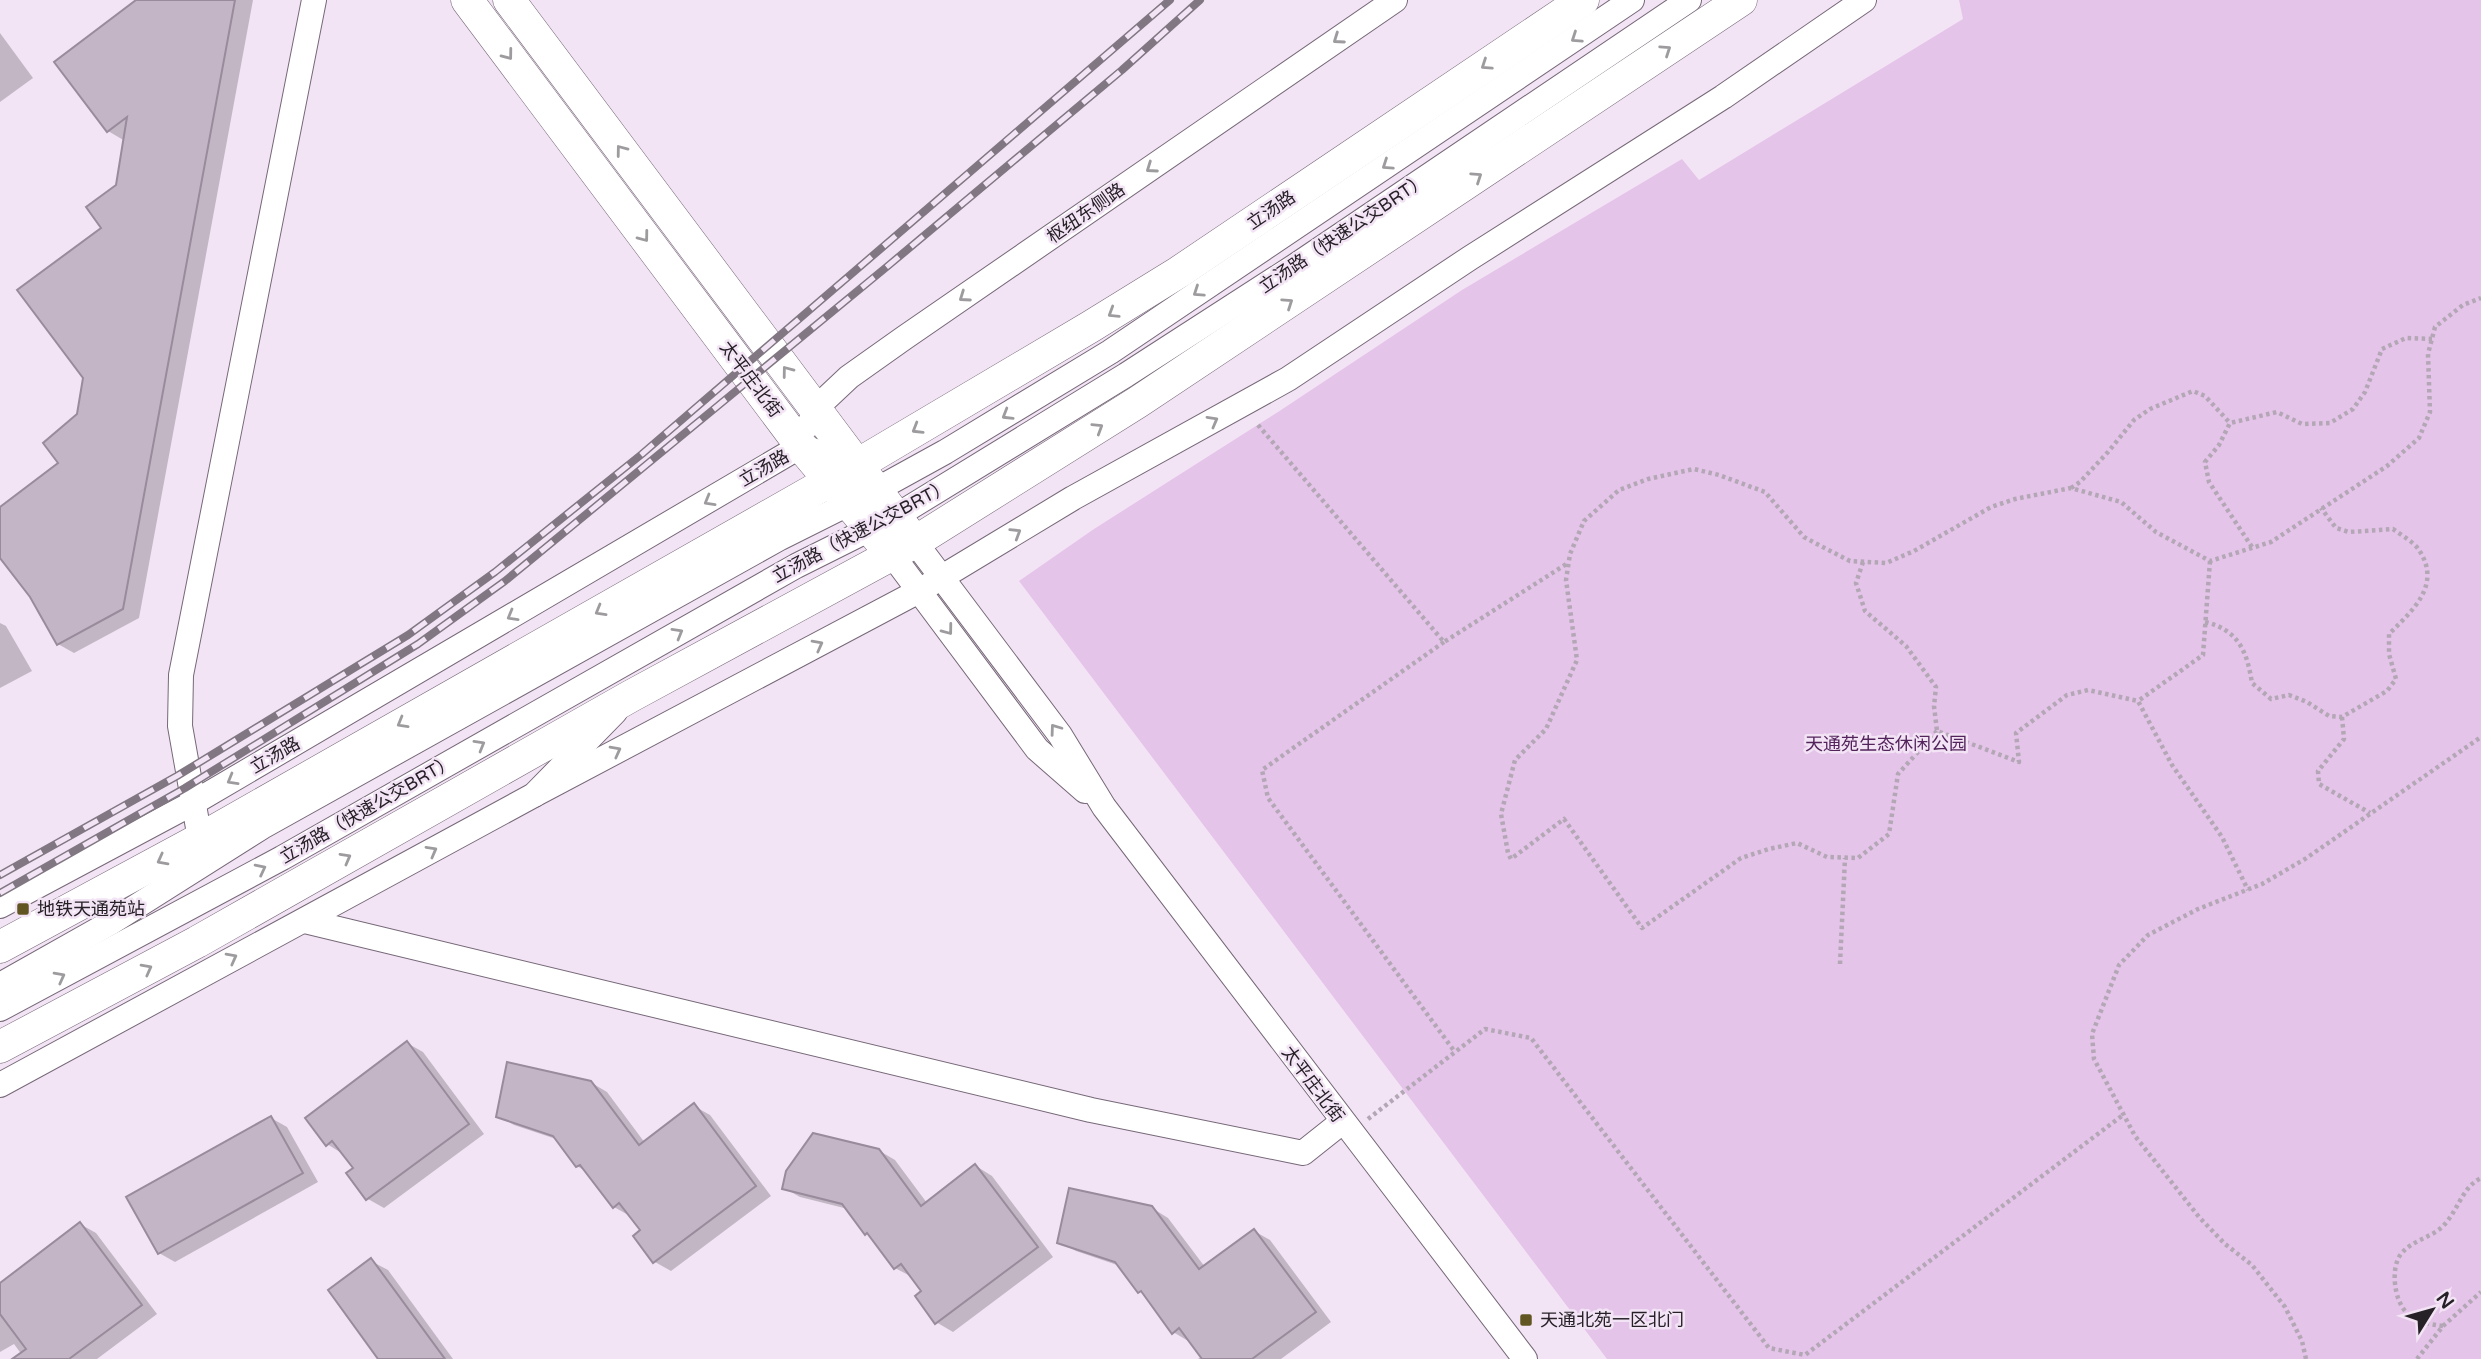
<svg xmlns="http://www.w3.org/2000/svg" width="2481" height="1359" viewBox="0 0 2481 1359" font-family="'Varela Round','Noto Sans SC',sans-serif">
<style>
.green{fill:#e5c4ea}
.shadow{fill:#0003}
.building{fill:#c4b5c6;stroke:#998b9b;stroke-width:2}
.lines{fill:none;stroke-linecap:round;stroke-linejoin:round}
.minor-casing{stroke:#766878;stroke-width:26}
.major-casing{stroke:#766878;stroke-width:33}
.path{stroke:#b3a7b5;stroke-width:4.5;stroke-dasharray:3.5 3.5;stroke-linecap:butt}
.minor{stroke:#fff;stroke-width:24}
.major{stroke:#fff;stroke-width:32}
.rail-casing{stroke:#817783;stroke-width:8}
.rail{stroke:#f3e4f5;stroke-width:5;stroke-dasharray:16;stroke-linecap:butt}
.oneway{stroke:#9d9b9e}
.poi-dot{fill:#615622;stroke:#f3e4f5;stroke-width:2.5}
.labels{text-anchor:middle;stroke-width:5;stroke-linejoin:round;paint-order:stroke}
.street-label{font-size:18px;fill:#262027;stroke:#f3e4f5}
.park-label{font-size:18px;fill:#53235c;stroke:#f3e4f5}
.poi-label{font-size:18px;fill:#262027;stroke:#f3e4f5;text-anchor:start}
</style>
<rect width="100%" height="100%" fill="#f3e4f5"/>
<polygon class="green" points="1959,0 2481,0 2481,1359 1607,1359 1019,581 1094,529 1278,412 1462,290 1682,159 1699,180 1963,19"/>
<g class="shadow">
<polygon points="139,0 253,0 139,618 74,653 58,644 32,596 0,555 0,509 61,463 79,415 103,228 117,186 125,141 108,131"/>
<polygon points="0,33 33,78 0,102"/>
<polygon points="0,623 6,626 32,671 0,688"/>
<polygon points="407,1043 423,1052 484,1134 384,1208 368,1199 349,1173 355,1168 343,1154 327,1144"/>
<polygon points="590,1082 607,1092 645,1143 694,1106 710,1115 771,1196 671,1271 655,1262 642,1231 630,1216 614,1207 587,1172 577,1166 559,1140 514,1125 498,1116"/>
<polygon points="271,1118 287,1127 318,1182 175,1262 159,1253"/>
<polygon points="878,1150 895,1160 927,1203 976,1166 992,1176 1053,1257 953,1332 936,1322 924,1292 912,1277 895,1268 848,1209 800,1197 784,1188"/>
<polygon points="1152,1208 1168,1218 1205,1267 1254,1231 1270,1240 1331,1322 1281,1359 1198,1359 1202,1356 1190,1342 1173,1332 1120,1266 1076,1251 1059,1242"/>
<polygon points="80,1224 96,1233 157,1314 97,1359 25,1359 14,1344 0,1352 0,1285"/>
<polygon points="371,1261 388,1270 453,1359 380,1359"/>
</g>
<g class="building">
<polygon points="136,0 235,0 123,609 57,645 30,597 0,558 0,507 58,463 43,443 77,414 83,378 17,290 101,228 86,207 116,185 127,117 107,132 54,62"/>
<polygon points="407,1041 469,1124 366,1200 346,1173 353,1168 332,1141 326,1146 305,1118"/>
<polygon points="507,1062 591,1081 639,1145 694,1103 756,1186 653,1263 633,1236 640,1230 619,1203 613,1208 580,1165 576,1167 553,1136 496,1117"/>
<polygon points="271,1116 303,1173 158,1254 126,1197"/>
<polygon points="813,1133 879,1149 921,1206 975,1164 1038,1247 935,1324 915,1296 921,1291 901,1264 894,1269 867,1233 865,1235 842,1204 782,1189 786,1171"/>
<polygon points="1069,1188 1152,1206 1199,1269 1254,1229 1316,1312 1252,1359 1202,1359 1179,1328 1172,1334 1141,1291 1138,1293 1115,1262 1057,1243"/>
<polygon points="80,1222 142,1305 69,1359 12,1359 26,1349 0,1314 0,1283"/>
<polygon points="371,1258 445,1359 378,1359 328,1290"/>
</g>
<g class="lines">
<g class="minor-casing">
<g id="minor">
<polyline points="809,425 815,409 849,377 904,338 1395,0"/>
<polyline points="915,542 1060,735 1104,807 1525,1359"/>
<polyline points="893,556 1037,749 1085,791"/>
<polyline points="534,795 919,591 1073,498 1288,379 1470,258 1723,97 1864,0"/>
<polyline points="200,839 180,726 181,675 314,0"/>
<polyline points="0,906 193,803 801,446 857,465"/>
<polyline points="305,921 1091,1110 1303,1153 1342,1122"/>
<polyline points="0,985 110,923 262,827 780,538 876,490 945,452 1110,352 1632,0"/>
<polyline points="0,1009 282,858 796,566 896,516 1126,375 1295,266 1689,0"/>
<polyline points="0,1085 534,795 615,712"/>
</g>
</g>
<g class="major-casing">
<g id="major">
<polyline points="467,0 801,446 893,556"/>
<polyline points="509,0 915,542"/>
<polyline points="0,947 200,839 830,481 1090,327 1179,272 1583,0"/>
<polyline points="0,1047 197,942 631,696 915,542 1138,402 1741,0"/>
</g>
</g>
<g class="path">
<polyline points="1258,425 1444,642 1568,563"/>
<polyline points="2071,488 2080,482 2108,452 2134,420 2150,409 2193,391 2205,396 2230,423"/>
<polyline points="2252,547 2209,482 2205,462 2219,445 2230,423 2277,412 2302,424 2330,423 2353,409 2365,392 2382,349 2406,338 2432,339"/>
<polyline points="2210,561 2203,655 2138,701 2172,765 2222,837 2248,890"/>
<polyline points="1863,562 1856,583 1865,611 1906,646 1936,687 1934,706 1937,731 2019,762 2016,733 2067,695 2088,690 2138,701"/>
<path d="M2205,622C2239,630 2247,652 2252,683L2271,699L2289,695L2307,702L2329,716L2342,717L2387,691L2396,679L2389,654V634C2413,610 2442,585 2419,550C2414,542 2401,535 2393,529L2349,532L2336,528L2321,508"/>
<polyline points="1444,642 1262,770 1268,798 1455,1052"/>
<polyline points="2342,717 2344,739 2318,771 2319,784 2370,813"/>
<polyline points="1937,731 1898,774 1889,834 1858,858 1827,857 1797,843 1769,849 1741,858 1642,928 1564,819 1511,859 1508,853 1501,814 1515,760 1546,729 1577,660 1566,580 1570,554 1584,521 1619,490 1648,479 1694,469 1719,475 1765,492 1804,537 1815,543 1850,561 1886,563 1914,551 1991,507 2015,499 2071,488 2121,502 2156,532 2210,561 2271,542 2387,466 2419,438 2430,412 2428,354 2435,327 2463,305 2481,298"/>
<polyline points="1840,964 1845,858"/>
<polyline points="1368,1119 1485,1029 1531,1038 1769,1348 1805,1355 2123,1115"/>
<path d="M2443,1326C2429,1324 2418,1323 2408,1314C2394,1302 2390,1268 2401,1254C2411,1241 2430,1238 2442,1227C2458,1212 2461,1188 2481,1178"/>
<polyline points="2306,1359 2302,1341 2285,1307 2252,1265 2225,1244 2199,1217 2135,1136 2094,1059 2092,1034 2119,965 2148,935 2198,909 2262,884 2305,859 2481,737"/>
<polyline points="2417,1359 2443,1326 2481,1292"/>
</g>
<use href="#minor" class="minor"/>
<use href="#major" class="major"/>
<g class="rail-casing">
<g id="rail">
<polyline points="0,875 177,776 408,635 495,572 642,454 1170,0"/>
<polyline points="0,893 185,788 418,644 505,581 889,265 1122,70 1200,0"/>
</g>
</g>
<use href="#rail" class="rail"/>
</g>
<defs><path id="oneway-chevron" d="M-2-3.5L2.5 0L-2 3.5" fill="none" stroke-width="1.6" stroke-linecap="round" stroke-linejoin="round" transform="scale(1.75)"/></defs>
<g class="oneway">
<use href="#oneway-chevron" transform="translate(1576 38) rotate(146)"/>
<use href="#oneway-chevron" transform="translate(1338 39) rotate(145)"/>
<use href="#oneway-chevron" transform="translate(1666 50) rotate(-34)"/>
<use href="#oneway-chevron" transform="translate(508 55) rotate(53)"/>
<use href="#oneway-chevron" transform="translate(1486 65) rotate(146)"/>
<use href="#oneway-chevron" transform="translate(621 150) rotate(-127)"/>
<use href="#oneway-chevron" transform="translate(1387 165) rotate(146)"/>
<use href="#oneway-chevron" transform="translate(1151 168) rotate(145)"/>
<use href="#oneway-chevron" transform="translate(1477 177) rotate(-34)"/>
<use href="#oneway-chevron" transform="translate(644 237) rotate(53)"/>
<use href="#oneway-chevron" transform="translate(1198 292) rotate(146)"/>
<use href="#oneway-chevron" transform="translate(964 297) rotate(145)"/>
<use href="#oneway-chevron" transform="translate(1288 303) rotate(-34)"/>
<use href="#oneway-chevron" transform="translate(1113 313) rotate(148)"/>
<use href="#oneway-chevron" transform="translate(787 371) rotate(-127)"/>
<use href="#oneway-chevron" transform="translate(1007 415) rotate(149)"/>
<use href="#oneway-chevron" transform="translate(1213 421) rotate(-29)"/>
<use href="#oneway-chevron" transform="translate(1098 428) rotate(-32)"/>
<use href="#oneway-chevron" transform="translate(917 429) rotate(149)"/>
<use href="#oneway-chevron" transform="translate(709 501) rotate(150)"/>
<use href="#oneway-chevron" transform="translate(1016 533) rotate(-32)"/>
<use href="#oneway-chevron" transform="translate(600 611) rotate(150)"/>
<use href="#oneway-chevron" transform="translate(512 616) rotate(150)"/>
<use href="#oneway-chevron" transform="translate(948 630) rotate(53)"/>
<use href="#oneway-chevron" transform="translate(678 633) rotate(-30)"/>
<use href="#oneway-chevron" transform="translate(818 645) rotate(-28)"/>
<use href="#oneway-chevron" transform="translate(402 723) rotate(150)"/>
<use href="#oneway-chevron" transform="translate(1055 729) rotate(-126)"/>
<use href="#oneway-chevron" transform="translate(480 745) rotate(-30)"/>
<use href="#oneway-chevron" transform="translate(616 751) rotate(-28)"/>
<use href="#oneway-chevron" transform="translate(232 780) rotate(150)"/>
<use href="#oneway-chevron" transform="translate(432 851) rotate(-29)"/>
<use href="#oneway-chevron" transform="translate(346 858) rotate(-29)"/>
<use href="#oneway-chevron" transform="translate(162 860) rotate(152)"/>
<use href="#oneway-chevron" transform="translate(261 869) rotate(-27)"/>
<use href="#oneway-chevron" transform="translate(232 958) rotate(-28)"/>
<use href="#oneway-chevron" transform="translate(147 969) rotate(-28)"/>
<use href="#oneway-chevron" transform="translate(60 977) rotate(-28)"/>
</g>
<g class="poi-dot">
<rect x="16" y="902" width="14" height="14" rx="3.5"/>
<rect x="1519" y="1313" width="14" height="14" rx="3.5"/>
</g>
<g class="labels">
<g class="street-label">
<text transform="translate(1271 210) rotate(-34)" y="6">立汤路</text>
<text transform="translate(1086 213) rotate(-35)" y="6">枢纽东侧路</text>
<text transform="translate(1343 233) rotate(-34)" y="6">立汤路（快速公交BRT）</text>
<text transform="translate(751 379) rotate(53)" y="6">太平庄北街</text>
<text transform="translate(764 468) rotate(-30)" y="6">立汤路</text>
<text transform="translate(861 531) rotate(-28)" y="6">立汤路（快速公交BRT）</text>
<text transform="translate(275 755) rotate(-30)" y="6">立汤路</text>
<text transform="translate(367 809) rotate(-30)" y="6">立汤路（快速公交BRT）</text>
<text transform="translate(1313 1084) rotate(53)" y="6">太平庄北街</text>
</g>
<g class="park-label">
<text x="1886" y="750">天通苑生态休闲公园</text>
</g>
<g class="poi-label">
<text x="37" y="915">地铁天通苑站</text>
<text x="1540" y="1326">天通北苑一区北门</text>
</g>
</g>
<g transform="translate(2432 1310) rotate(53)" stroke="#f3e4f5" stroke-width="5" paint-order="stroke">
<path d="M0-5L12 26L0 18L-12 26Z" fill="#262027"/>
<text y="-10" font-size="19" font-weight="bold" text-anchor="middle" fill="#262027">N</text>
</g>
</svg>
